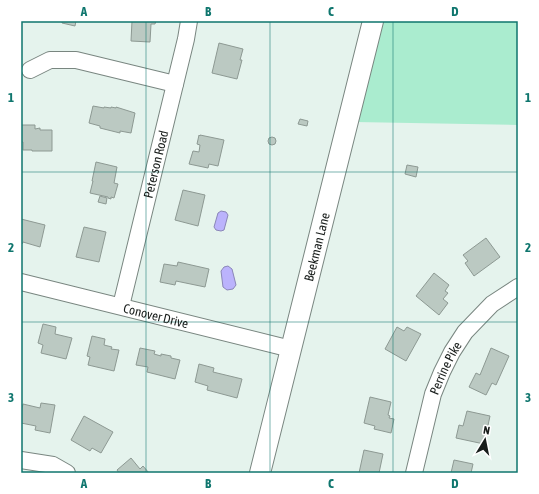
<svg xmlns="http://www.w3.org/2000/svg" width="539" height="494" viewBox="0 0 539 494" font-family="'Asap Condensed',sans-serif">
<style>
.green{fill:#aaeccf}
.water{fill:#bbb3fc;stroke:#8a86b8}
.building{fill:#bbc9c2;stroke:#8d9993}
.lines{fill:none;stroke-linecap:round;stroke-linejoin:round}
.minor-casing{stroke:#798680;stroke-width:18}
.tertiary-casing{stroke:#798680;stroke-width:22}
.minor{stroke:#fff;stroke-width:16}
.tertiary{stroke:#fff;stroke-width:20}
.grid{fill:none;stroke:#0f766e;stroke-width:1;stroke-opacity:0.55}
.labels{text-anchor:middle;stroke-width:3.5;stroke-linejoin:round;paint-order:stroke}
.street-label{font-size:13px;fill:#181d1b;stroke:#fff}
.neatline{fill:none;stroke:#0f766e;stroke-width:1.5}
.grid-label{font-size:13px;text-anchor:middle;font-weight:bold;fill:#0f766e}
</style>
<rect width="100%" height="100%" fill="#e5f3ed"/>
<polygon class="green" points="381,21 518,21 518,125 355,122"/>
<g class="water">
<polygon points="221,211 226,212 228,215 224,230 221,231 216,230 214,227 218,213"/>
<polygon points="228,266 232,269 236,285 233,289 227,290 223,287 221,271 224,267"/>
</g>
<g class="building">
<polygon points="62,21 76,21 75,26 62,23"/>
<polygon points="132,21 156,21 155,24 151,24 150,42 131,41"/>
<polygon points="219,43 243,49 240,60 242,60 237,79 212,73"/>
<polygon points="93,106 104,108 104,107 111,108 111,107 116,108 116,107 135,113 131,133 120,131 120,133 100,128 100,126 89,123"/>
<polygon points="300,119 308,121 307,126 298,124"/>
<polygon points="21,125 35,125 35,129 40,128 40,130 52,130 52,151 32,151 32,150 23,150 23,142 21,142"/>
<polygon points="199,135 200,136 200,135 224,140 218,166 209,164 208,168 189,164 193,151 199,152 200,145 197,144"/>
<circle cx="272" cy="141" r="4"/>
<polygon points="96,162 117,167 114,183 118,184 114,198 111,197 111,199 108,198 108,197 90,193 93,181 92,181"/>
<polygon points="407,165 418,167 416,177 405,174"/>
<polygon points="183,190 205,195 198,226 175,220"/>
<polygon points="100,196 107,198 106,204 98,202"/>
<polygon points="21,219 45,225 40,247 23,242 22,244 21,243"/>
<polygon points="84,227 106,232 99,262 76,257"/>
<polygon points="486,238 500,257 474,276 465,263 468,261 463,255"/>
<polygon points="178,262 209,269 205,287 176,281 175,285 160,282 164,264 177,266"/>
<polygon points="434,273 449,285 445,291 448,293 443,299 448,303 439,315 416,296"/>
<polygon points="43,324 56,327 55,334 72,338 66,359 41,353 43,345 38,343"/>
<polygon points="397,327 404,331 407,327 421,334 406,361 385,349"/>
<polygon points="92,336 105,339 104,345 112,347 111,349 119,350 114,371 88,365 90,357 87,356"/>
<polygon points="140,348 155,351 154,354 161,356 161,354 171,356 171,358 180,360 175,379 147,372 148,367 136,365"/>
<polygon points="491,348 509,356 496,385 492,383 486,395 469,387 476,373 480,375"/>
<polygon points="199,364 214,368 213,372 242,379 237,398 207,390 208,386 195,382"/>
<polygon points="370,397 391,402 388,415 390,416 389,418 394,419 391,433 374,429 375,426 364,423"/>
<polygon points="41,403 55,405 50,433 35,430 36,426 21,423 21,413 23,404 40,408"/>
<polygon points="467,411 490,416 484,444 456,438 459,425 463,426"/>
<polygon points="84,416 113,432 101,453 92,448 90,451 71,440"/>
<polygon points="364,450 383,454 379,473 359,473"/>
<polygon points="131,458 140,469 143,466 149,473 119,473 117,470"/>
<polygon points="454,460 473,464 471,473 451,473"/>
</g>
<g class="lines">
<g class="minor-casing">
<g id="minor">
<polyline points="30,70 50,60 76,60 175,84"/>
<path id="s1" d="M21,282L291,349"/>
<path id="s2" d="M121,306L186,39L189,21"/>
<polyline points="21,460 53,465 67,473"/>
<path id="s3" d="M414,473L433,394L442,372L452,352L465,332L492,304L518,287"/>
</g>
</g>
<g class="tertiary-casing">
<g id="tertiary">
<path id="s4" d="M260,473L373,21"/>
</g>
</g>
<use href="#minor" class="minor"/>
<use href="#tertiary" class="tertiary"/>
</g>
<path class="grid" d="M146,21V473M270,21V473M393,21V473M21,172H518M21,322H518"/>
<g class="labels">
<g class="street-label">
<text dy="5" stroke="none"><textPath href="#s2" startOffset="146">Peterson Road</textPath></text>
<text dy="5" stroke="none"><textPath href="#s4" startOffset="233">Beekman Lane</textPath></text>
<text dy="5" stroke="none"><textPath href="#s1" startOffset="139">Conover Drive</textPath></text>
<text dy="5" stroke="none"><textPath href="#s3" startOffset="110">Perrine Pike</textPath></text>
</g>
</g>
<rect width="539" height="494" fill="none" stroke="#ffffff" stroke-width="44"/>
<g transform="translate(485 440) rotate(10)" stroke="#ffffff" stroke-width="3" paint-order="stroke">
<path d="M0-3L7 15L0 10L-7 15Z" fill="#181d1b"/>
<text y="-6" font-size="11" font-weight="bold" text-anchor="middle" fill="#181d1b">N</text>
</g>
<rect x="22" y="22" width="495" height="450" class="neatline"/>
<g class="grid-label">
<text x="84" y="16">A</text>
<text x="208" y="16">B</text>
<text x="331" y="16">C</text>
<text x="455" y="16">D</text>
<text x="11" y="102">1</text>
<text x="528" y="102">1</text>
<text x="11" y="252">2</text>
<text x="528" y="252">2</text>
<text x="11" y="402">3</text>
<text x="528" y="402">3</text>
<text x="84" y="488">A</text>
<text x="208" y="488">B</text>
<text x="331" y="488">C</text>
<text x="455" y="488">D</text>
</g>
</svg>
